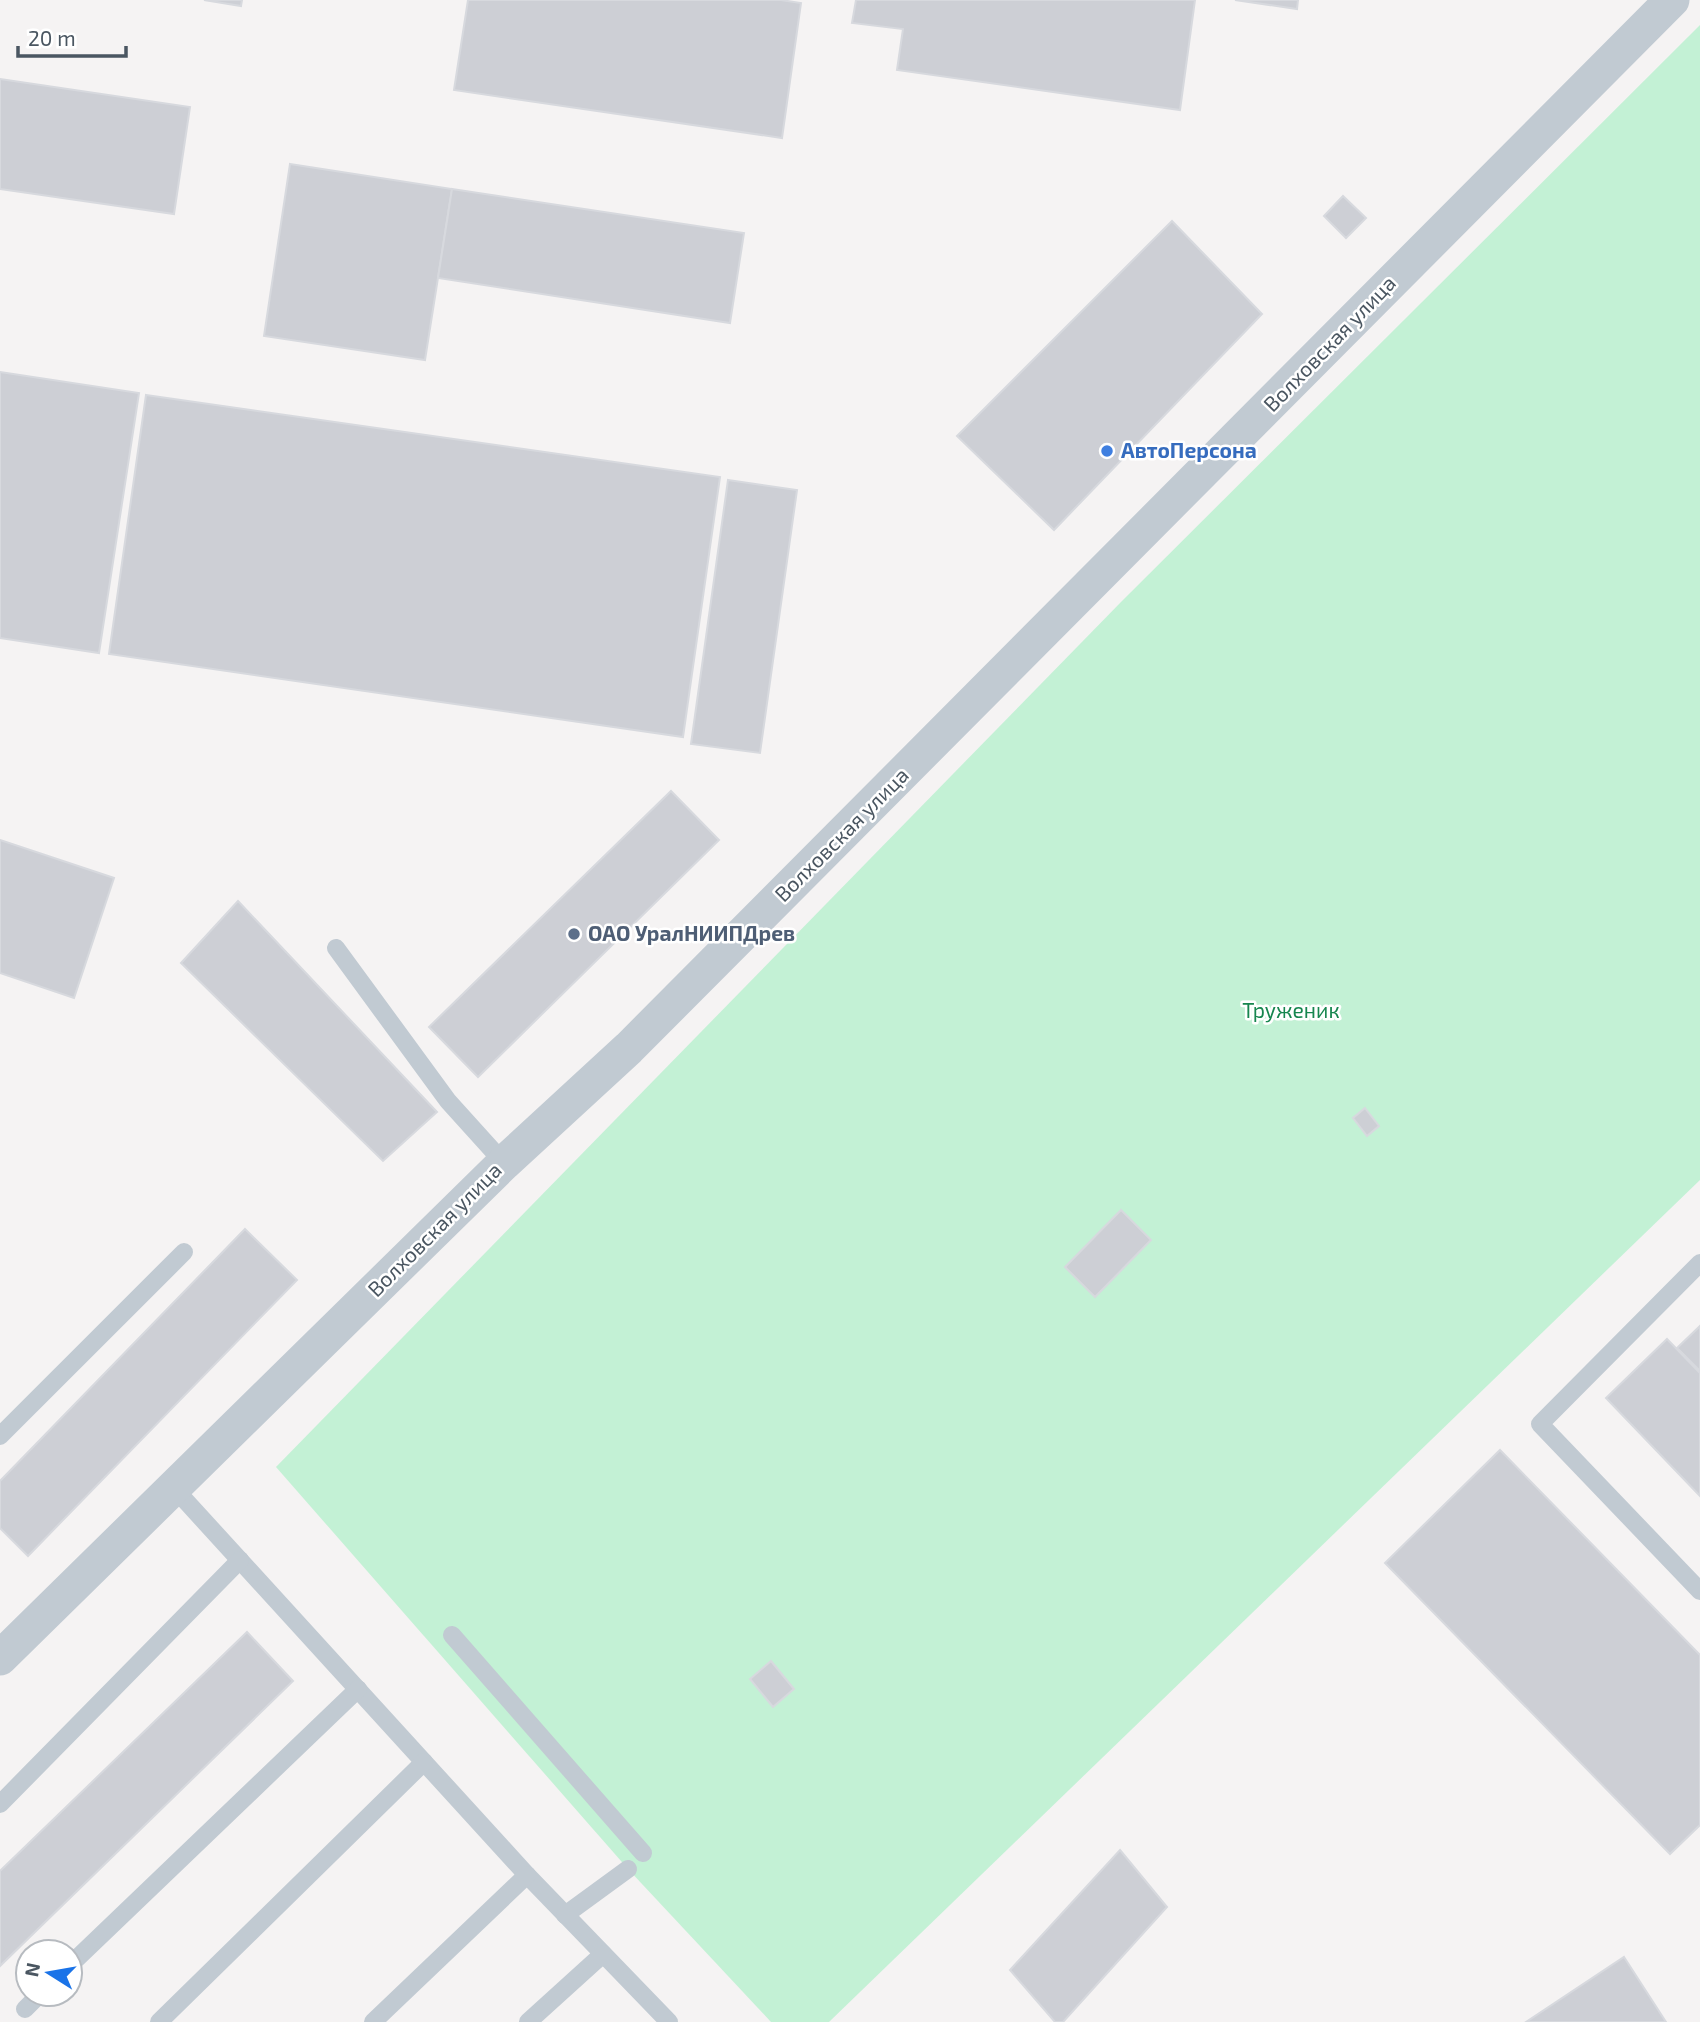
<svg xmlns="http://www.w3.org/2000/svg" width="1700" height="2022" viewBox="0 0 1700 2022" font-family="'Exo 2',sans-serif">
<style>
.green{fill:#c3f1d5}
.building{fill:#cdcfd5;stroke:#d7d9de;stroke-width:2}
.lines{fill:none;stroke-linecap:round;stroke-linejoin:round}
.service{stroke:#c1cad2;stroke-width:18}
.minor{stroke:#c1cad2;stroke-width:35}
.shop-dot{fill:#3f7fe0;stroke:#fff;stroke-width:2.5}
.service-dot{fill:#5c6f8a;stroke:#fff;stroke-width:2.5}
.labels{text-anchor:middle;stroke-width:5;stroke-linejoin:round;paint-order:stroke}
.street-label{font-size:21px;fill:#4a5661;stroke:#fff}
.shop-label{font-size:21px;font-weight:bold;fill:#366cbe;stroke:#fff;text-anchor:start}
.service-label{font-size:21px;font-weight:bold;fill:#4e5e75;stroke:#fff;text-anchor:start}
.park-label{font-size:21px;fill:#17864f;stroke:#fff}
</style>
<rect width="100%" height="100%" fill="#f5f3f3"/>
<polygon class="green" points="1700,25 1700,1180 829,2022 771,2022 628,1869 276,1467 1121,602"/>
<g class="building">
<polygon points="204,0 242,0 241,6"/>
<polygon points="468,0 781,0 801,3 782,138 454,90"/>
<polygon points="856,0 1195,0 1180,110 897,70 903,29 852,23"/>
<polygon points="1235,0 1298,0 1297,9"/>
<polygon points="0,79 190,107 174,214 0,189"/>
<polygon points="290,164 452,189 425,360 264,336"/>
<polygon points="452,189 744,233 730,323 438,278"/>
<polygon points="1343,196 1366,218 1346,238 1324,216"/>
<polygon points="1172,221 1262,314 1054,530 957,436"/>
<polygon points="0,372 139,393 99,653 0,638"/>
<polygon points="146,395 720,477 683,737 109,654"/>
<polygon points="728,480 797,490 760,753 691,744"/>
<polygon points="671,791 719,840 478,1077 429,1027"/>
<polygon points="0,840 114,878 74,998 0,973"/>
<polygon points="238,901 437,1112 383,1161 181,963"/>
<polygon points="1365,1108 1379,1126 1367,1136 1353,1118"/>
<polygon points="1121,1210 1151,1240 1095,1297 1065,1267"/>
<polygon points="245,1229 297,1280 28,1556 0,1528 0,1481"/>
<polygon points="1700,1326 1700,1371 1677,1348"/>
<polygon points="1667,1339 1700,1373 1700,1496 1606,1398"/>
<polygon points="1500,1450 1700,1655 1700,1825 1670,1854 1385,1563"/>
<polygon points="247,1632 293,1681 0,1966 0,1871"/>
<polygon points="771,1661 794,1689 773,1707 750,1679"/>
<polygon points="1120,1850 1167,1907 1063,2022 1055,2022 1010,1970"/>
<polygon points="1624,1957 1666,2022 1526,2022"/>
</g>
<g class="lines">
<g class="service">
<polyline points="336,948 448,1101 504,1163"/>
<polyline points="1700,1263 1540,1424 1700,1591"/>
<polyline points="0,1436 184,1252"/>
<polyline points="174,1488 527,1875 669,2022"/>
<polyline points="452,1635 643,1853"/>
<polyline points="0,1804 240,1560"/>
<polyline points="565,1915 628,1869"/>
<polyline points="70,1965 358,1689"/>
<polyline points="25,2009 40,1994"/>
<polyline points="159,2022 424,1762"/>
<polyline points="373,2022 527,1875"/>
<polyline points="528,2022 603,1954"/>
</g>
<polyline class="minor" points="0,1658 504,1163 629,1048 1672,0"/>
</g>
<circle class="shop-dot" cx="1107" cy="451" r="7"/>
<circle class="service-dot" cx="574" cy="934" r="7"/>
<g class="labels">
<g class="street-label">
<text transform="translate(1330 344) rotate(-46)" y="7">Волховская улица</text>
<text transform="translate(842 835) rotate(-45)" y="7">Волховская улица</text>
<text transform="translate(435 1230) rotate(-45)" y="7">Волховская улица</text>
</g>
<g class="shop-label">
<text x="1121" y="458">АвтоПерсона</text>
</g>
<g class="service-label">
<text x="588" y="941">ОАО УралНИИПДрев</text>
</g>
<g class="park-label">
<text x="1291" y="1018">Труженик</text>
</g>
</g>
<g transform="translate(49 1973) rotate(281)"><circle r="33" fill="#ffffff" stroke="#b7bbc0" stroke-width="2"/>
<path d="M0-5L12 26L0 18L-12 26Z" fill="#1a73e8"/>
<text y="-10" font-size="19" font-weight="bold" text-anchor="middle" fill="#4a5661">N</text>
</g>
<path d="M18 46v10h108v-10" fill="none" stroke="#4a5661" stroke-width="3.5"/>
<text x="28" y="46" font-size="21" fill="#4a5661" stroke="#ffffff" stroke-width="5" paint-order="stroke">20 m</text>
</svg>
